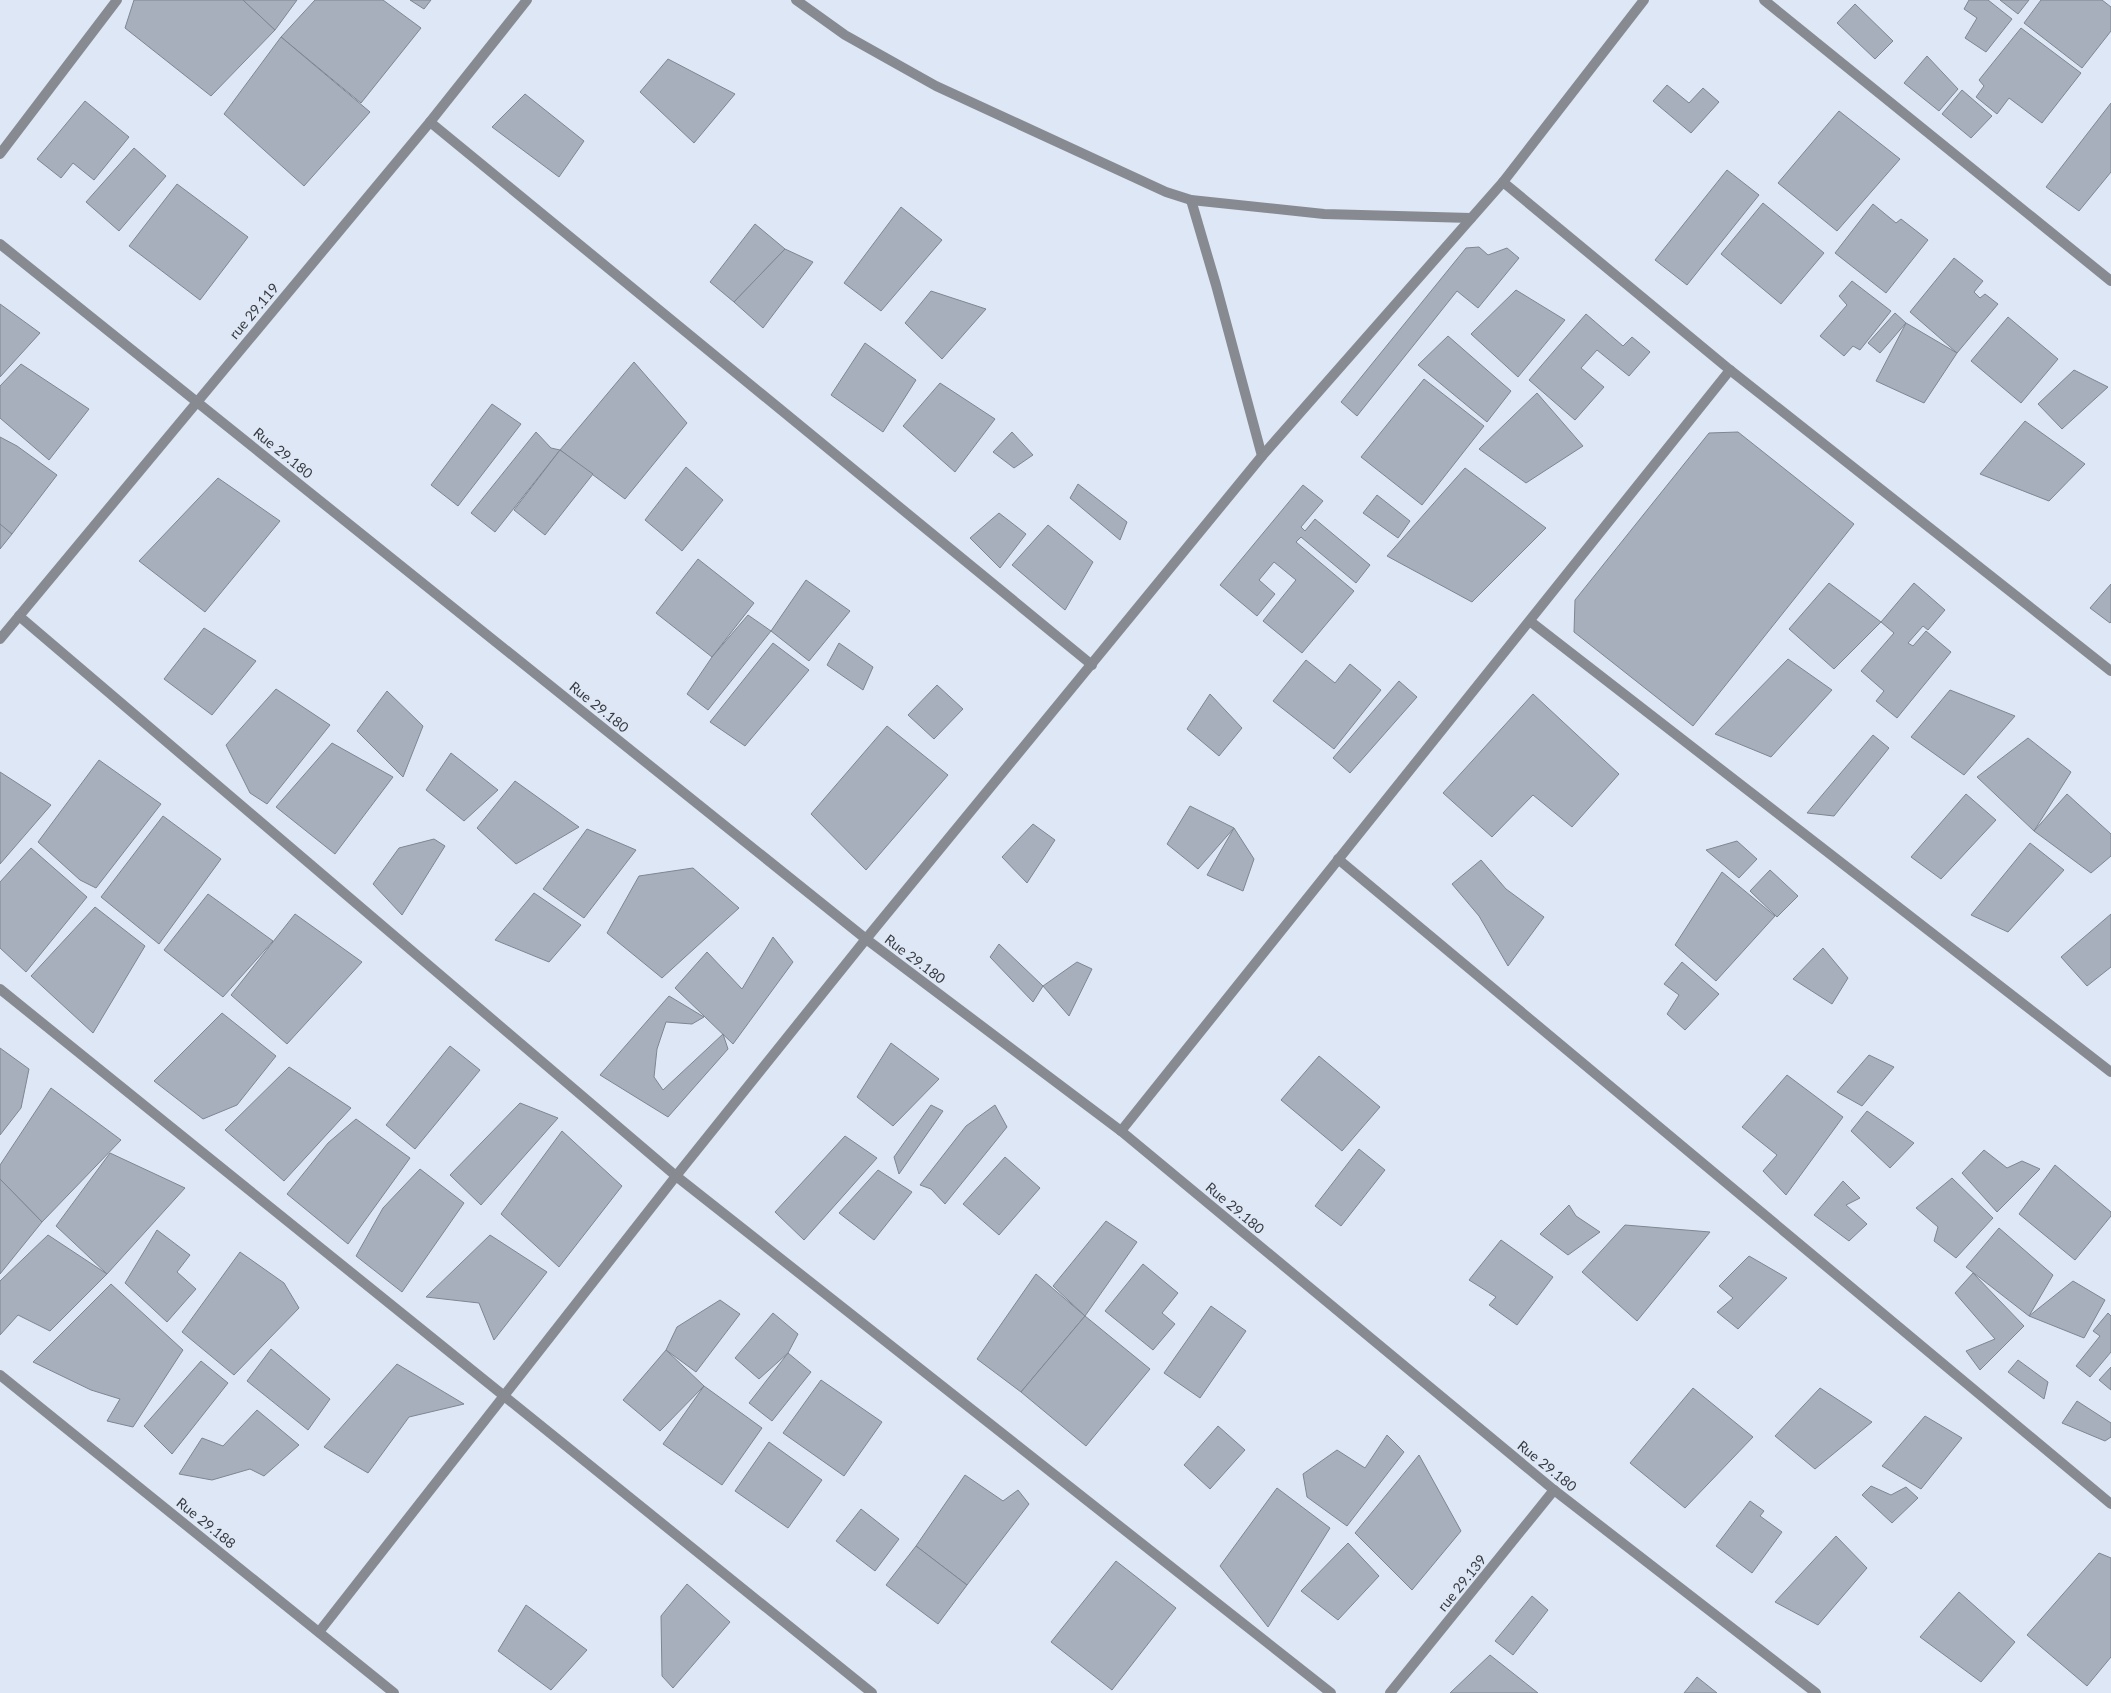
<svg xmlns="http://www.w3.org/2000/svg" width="2111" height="1693" viewBox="0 0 2111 1693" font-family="Lato,sans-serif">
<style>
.building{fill:#a7afbd;stroke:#7e8693}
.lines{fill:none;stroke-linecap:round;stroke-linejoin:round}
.street{stroke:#878b91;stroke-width:10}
.labels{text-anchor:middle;stroke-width:5;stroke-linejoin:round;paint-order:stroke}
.street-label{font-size:14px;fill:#383b41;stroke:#dee7f5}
</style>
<rect width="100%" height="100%" fill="#dee7f5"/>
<g class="building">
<polygon points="134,0 243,0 275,30 211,96 125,28"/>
<polygon points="243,0 297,0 275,30"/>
<polygon points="315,0 383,0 421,28 361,103 281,37"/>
<polygon points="410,0 431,0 424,9"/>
<polygon points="1969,0 1988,0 2012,19 1986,52 1965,38 1977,18 1964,9"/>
<polygon points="2000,0 2029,0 2018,14"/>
<polygon points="2041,0 2102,0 2111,7 2111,31 2082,68 2024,23"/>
<polygon points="1855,4 1893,41 1875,59 1837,23"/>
<polygon points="2021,28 2081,73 2042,123 2009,98 1997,114 1976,97 1984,86 1979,80"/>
<polygon points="281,37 370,112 304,186 224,114"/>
<polygon points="1927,56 1958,89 1939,111 1904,83"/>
<polygon points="668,59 735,94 694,143 640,92"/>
<polygon points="1667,85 1689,103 1703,88 1719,102 1691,133 1653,101"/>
<polygon points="1962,90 1992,116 1971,138 1942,114"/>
<polygon points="525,94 584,141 559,177 492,127"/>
<polygon points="85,101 129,137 94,180 73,163 61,178 37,159"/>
<polygon points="2111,103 2111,172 2079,211 2046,187"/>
<polygon points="1839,111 1900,159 1837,231 1778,183"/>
<polygon points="134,148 166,176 119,231 86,202"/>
<polygon points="1727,170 1759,195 1687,285 1655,260"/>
<polygon points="177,184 248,237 200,300 129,246"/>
<polygon points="1763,203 1824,253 1781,304 1721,254"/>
<polygon points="1873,204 1896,223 1901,219 1928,240 1886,293 1835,253"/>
<polygon points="901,207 942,240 881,311 844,283"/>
<polygon points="755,224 785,249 734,302 710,282"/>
<polygon points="1479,247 1488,255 1507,248 1519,258 1478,308 1457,291 1357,416 1341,402 1466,248"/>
<polygon points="785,249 813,262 763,328 734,302"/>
<polygon points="1954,258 1983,281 1974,292 1980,298 1985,294 1998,304 1957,353 1910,312"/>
<polygon points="1852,281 1891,311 1860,350 1853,346 1844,356 1820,336 1847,305 1839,296"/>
<polygon points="1516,290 1565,320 1518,377 1471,334"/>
<polygon points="931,291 986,309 942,359 905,323"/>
<polygon points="0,304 40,333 0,377"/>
<polygon points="1895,313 1906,323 1880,353 1868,343"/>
<polygon points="1586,314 1623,346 1632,337 1650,352 1629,376 1597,350 1581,368 1604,387 1575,420 1529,380"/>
<polygon points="2008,317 2058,359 2021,403 1971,361"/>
<polygon points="1906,323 1957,353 1924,403 1876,381"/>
<polygon points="1448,336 1511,391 1487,422 1418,365"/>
<polygon points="865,343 916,380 883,432 831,395"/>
<polygon points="634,362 687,423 625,499 560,450"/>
<polygon points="21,364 89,409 49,460 0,418 0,386"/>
<polygon points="2074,370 2108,387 2062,429 2038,404"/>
<polygon points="1424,379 1484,426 1422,505 1361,457"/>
<polygon points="940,383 995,419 955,472 903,426"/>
<polygon points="1537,393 1583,446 1526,483 1479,449"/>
<polygon points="492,404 521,424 458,506 431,485"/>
<polygon points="2025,421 2085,464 2049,501 1980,474"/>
<polygon points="536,432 551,448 560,450 495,532 471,513"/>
<polygon points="1012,432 1033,455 1014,468 993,452"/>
<polygon points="1738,432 1854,524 1693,726 1574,632 1575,600 1709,433"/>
<polygon points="0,437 17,446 57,475 12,534 0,527"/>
<polygon points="560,450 593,474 545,535 514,510"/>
<polygon points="686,467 723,500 682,551 645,520"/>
<polygon points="1465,468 1546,528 1472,602 1387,556"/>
<polygon points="218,478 280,521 205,612 139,561"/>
<polygon points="1078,484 1127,522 1120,540 1070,498"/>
<polygon points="1303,485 1323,501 1301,527 1305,531 1315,519 1370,565 1356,583 1301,537 1296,542 1354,591 1302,653 1263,621 1296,580 1274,562 1259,580 1275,594 1257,616 1220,585"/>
<polygon points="1377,495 1410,521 1398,538 1363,513"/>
<polygon points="999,513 1026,534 1000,568 970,538"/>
<polygon points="0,524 12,534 0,549"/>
<polygon points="1048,525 1093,562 1065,610 1012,565"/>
<polygon points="698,559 754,603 712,657 656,613"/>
<polygon points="806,580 850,611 809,661 771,631"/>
<polygon points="1829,583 1881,622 1834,669 1789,629"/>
<polygon points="1914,583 1945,610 1928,630 1923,626 1908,643 1913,646 1926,631 1951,652 1897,718 1876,701 1884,691 1861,671 1894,633 1881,622"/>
<polygon points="2111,584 2111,622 2110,623 2090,608"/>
<polygon points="748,615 771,631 708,710 687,694 712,657"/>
<polygon points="204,628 256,661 212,715 164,679"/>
<polygon points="773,643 809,670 745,746 710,722"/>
<polygon points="839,643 873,667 863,690 827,665"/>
<polygon points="1788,659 1832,690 1771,757 1715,734"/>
<polygon points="1306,660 1335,683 1350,664 1381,690 1334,749 1273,701"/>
<polygon points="1399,681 1417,697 1350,773 1333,758"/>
<polygon points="937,685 963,709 934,739 908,715"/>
<polygon points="276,689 330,725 267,804 250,793 226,745"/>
<polygon points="1950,690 2015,716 1964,775 1911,737"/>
<polygon points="387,691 423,726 403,777 357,731"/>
<polygon points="1210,694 1242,728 1219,756 1187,729"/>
<polygon points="1533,694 1619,774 1572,827 1533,795 1492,837 1443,793"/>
<polygon points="887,726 948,775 866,870 811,814"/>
<polygon points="1873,735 1889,748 1834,816 1807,813"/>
<polygon points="2028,738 2071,772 2034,831 1977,777"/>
<polygon points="332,743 393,777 335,854 276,807"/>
<polygon points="451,753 498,790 464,821 426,790"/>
<polygon points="99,760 161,804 96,888 80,880 38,842"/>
<polygon points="0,772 51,805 0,864"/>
<polygon points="515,781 579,827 516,864 477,828"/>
<polygon points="1966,794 1996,820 1941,879 1911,857"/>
<polygon points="2067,794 2111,834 2111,856 2091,873 2034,831"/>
<polygon points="1190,806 1234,828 1198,869 1167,844"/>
<polygon points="163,816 221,859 159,944 101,897"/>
<polygon points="1033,824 1055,840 1027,883 1002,857"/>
<polygon points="1234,828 1254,859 1243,891 1207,875"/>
<polygon points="587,829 636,850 584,918 543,889"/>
<polygon points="434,839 445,846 402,915 373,884 399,848"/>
<polygon points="1737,841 1757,859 1739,878 1706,850"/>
<polygon points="2030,843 2064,870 2008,932 1971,915"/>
<polygon points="31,848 87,897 26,972 0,948 0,882"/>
<polygon points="1481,860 1506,889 1544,917 1508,966 1479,916 1452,884"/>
<polygon points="693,868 739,908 662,978 607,933 639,876"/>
<polygon points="1770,870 1798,896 1777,917 1750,891"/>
<polygon points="1722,872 1775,916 1716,981 1675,945"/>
<polygon points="534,893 581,925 549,962 495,940"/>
<polygon points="208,894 273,941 223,997 164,950"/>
<polygon points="95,907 145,946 93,1033 31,976"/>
<polygon points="295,914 362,962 287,1044 231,995"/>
<polygon points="2111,914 2111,967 2087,986 2061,957"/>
<polygon points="773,937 793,962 733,1044 675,988 707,952 742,989"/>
<polygon points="999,944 1043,986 1033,1002 990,957"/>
<polygon points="1823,948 1848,978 1832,1004 1793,979"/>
<polygon points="1077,962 1092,969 1069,1016 1043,986"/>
<polygon points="1682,962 1719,994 1685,1030 1667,1014 1679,995 1664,984"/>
<polygon points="669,996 704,1017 692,1024 666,1022 657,1049 654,1077 663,1090 723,1034 728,1049 668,1117 600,1075"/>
<polygon points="222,1013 276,1056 237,1105 203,1119 154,1081"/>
<polygon points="891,1043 939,1079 893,1126 857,1097"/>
<polygon points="450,1046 480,1070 415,1149 386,1125"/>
<polygon points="0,1048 29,1069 21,1108 0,1135"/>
<polygon points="1869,1055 1894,1067 1862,1106 1837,1092"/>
<polygon points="1319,1056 1380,1107 1342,1151 1281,1100"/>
<polygon points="289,1067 351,1108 284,1181 225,1130"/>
<polygon points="1787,1075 1843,1117 1786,1195 1763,1171 1777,1155 1742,1127"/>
<polygon points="51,1088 121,1140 42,1222 0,1179 0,1165"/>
<polygon points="520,1103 558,1118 481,1205 450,1175"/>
<polygon points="931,1105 943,1111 899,1174 894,1157"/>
<polygon points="995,1105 1007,1127 945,1204 931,1189 920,1185 966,1126"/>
<polygon points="1867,1111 1914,1143 1890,1168 1851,1131"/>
<polygon points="356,1119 410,1158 348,1244 287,1194 328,1143"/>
<polygon points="562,1131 622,1186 559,1267 501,1214"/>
<polygon points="845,1136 877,1158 804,1240 775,1212"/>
<polygon points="1359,1149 1385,1170 1341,1226 1315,1206"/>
<polygon points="1984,1150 2007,1168 2022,1161 2040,1169 1997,1212 1962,1173"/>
<polygon points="110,1153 185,1188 107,1274 56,1226"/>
<polygon points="1005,1157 1040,1188 999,1235 963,1204"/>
<polygon points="2055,1165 2111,1212 2111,1216 2075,1260 2019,1214"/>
<polygon points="420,1169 464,1203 402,1292 356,1256 383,1208"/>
<polygon points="878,1170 912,1192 874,1240 839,1213"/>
<polygon points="1952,1178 1993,1218 1956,1258 1934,1241 1938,1227 1916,1208"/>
<polygon points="0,1179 42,1222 0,1274"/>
<polygon points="1843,1181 1860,1198 1846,1205 1867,1224 1849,1241 1814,1215"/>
<polygon points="1569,1205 1576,1216 1600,1232 1568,1255 1540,1234"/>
<polygon points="1106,1221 1137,1242 1085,1316 1053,1286"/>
<polygon points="1625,1225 1710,1232 1637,1321 1582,1272"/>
<polygon points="1999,1228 2053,1275 2029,1316 1966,1267"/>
<polygon points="157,1230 190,1255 177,1272 196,1289 167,1322 125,1283"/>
<polygon points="48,1235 107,1274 50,1331 18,1315 0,1335 0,1281"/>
<polygon points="490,1235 547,1272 494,1340 479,1303 426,1297"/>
<polygon points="1501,1240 1553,1277 1517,1325 1489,1305 1496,1297 1469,1280"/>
<polygon points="240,1252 284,1283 299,1308 234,1375 182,1332"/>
<polygon points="1749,1256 1787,1278 1738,1329 1717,1312 1733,1298 1719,1286"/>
<polygon points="1143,1264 1178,1293 1162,1313 1175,1324 1153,1350 1105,1311"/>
<polygon points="1973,1273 2024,1326 1980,1370 1966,1351 1995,1339 1955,1293"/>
<polygon points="1036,1274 1085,1316 1021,1392 977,1359"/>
<polygon points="2073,1281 2105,1300 2084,1338 2029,1316"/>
<polygon points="111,1284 183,1350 133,1427 107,1421 120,1399 91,1390 33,1362"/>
<polygon points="720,1300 740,1314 696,1372 666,1350 677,1327"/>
<polygon points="1211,1306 1246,1331 1200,1398 1164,1373"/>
<polygon points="773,1313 798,1334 788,1353 759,1379 735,1358"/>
<polygon points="2108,1313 2111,1316 2111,1352 2090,1377 2076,1366 2100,1336 2093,1331"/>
<polygon points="1085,1316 1150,1369 1086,1446 1021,1392"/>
<polygon points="271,1349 330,1399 308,1430 247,1381"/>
<polygon points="666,1350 704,1386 660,1431 623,1400"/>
<polygon points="788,1353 811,1372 772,1421 749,1403"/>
<polygon points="2018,1360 2048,1382 2044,1399 2008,1372"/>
<polygon points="201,1361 228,1383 172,1454 144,1426"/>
<polygon points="397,1364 464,1404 409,1417 368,1473 324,1447"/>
<polygon points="2111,1367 2111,1390 2099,1380"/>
<polygon points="821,1380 882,1422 844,1476 783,1433"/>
<polygon points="704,1386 762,1428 722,1485 663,1444"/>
<polygon points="1693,1388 1753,1437 1685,1508 1630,1463"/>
<polygon points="1820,1388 1872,1422 1815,1469 1775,1436"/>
<polygon points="2077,1401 2111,1423 2111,1437 2105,1441 2062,1423"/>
<polygon points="257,1410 299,1445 264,1476 250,1469 212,1480 179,1474 202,1438 223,1446"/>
<polygon points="1925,1416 1962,1438 1921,1489 1882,1466"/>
<polygon points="1218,1426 1245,1450 1210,1489 1184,1465"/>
<polygon points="1387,1435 1404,1452 1347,1526 1307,1497 1303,1474 1337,1450 1365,1468"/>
<polygon points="769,1442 822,1480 788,1528 735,1491"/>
<polygon points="1419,1455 1461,1531 1412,1590 1355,1533"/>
<polygon points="965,1475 1003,1501 1018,1490 1029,1504 967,1585 916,1546"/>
<polygon points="1871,1486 1891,1495 1906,1487 1918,1498 1892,1523 1862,1495"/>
<polygon points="1277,1488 1330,1528 1268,1627 1220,1566"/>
<polygon points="1750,1501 1764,1511 1760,1516 1782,1532 1752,1573 1716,1546"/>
<polygon points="861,1509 899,1539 875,1571 836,1541"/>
<polygon points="1836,1536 1867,1568 1818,1625 1775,1602"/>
<polygon points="1348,1543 1379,1576 1338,1620 1301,1591"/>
<polygon points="916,1546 967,1585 938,1624 886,1585"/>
<polygon points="2099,1553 2111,1558 2111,1657 2087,1686 2027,1635"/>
<polygon points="1116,1561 1176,1608 1112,1690 1051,1642"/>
<polygon points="687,1584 730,1622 673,1688 662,1676 661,1616"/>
<polygon points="1959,1592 2015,1642 1981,1682 1920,1637"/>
<polygon points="1532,1596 1548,1610 1513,1655 1495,1641"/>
<polygon points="526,1605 587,1650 551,1690 498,1651"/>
<polygon points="1490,1655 1538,1693 1450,1693"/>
<polygon points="1697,1677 1717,1693 1684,1693"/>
</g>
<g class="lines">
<g class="street">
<polyline points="796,0 845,35 936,86 1166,192 1191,200 1324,214 1471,218"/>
<polyline points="1764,0 2111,281"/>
<polyline points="430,122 1092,665"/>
<polyline points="0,154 117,0"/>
<polyline points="1503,182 1730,370 2111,671"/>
<polyline points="1191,200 1216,285 1262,456"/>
<polyline points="0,244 866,939 1121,1131 1554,1490 1816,1693"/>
<polyline points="19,616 676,1176 1331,1693"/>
<polyline points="1531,622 2111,1072"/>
<polyline points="0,639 430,122 527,0"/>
<polyline points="1338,859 2111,1504"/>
<polyline points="0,989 872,1693"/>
<path d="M1121,1131C1323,877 1528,625 1730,370"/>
<polyline points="0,1375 394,1693"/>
<polyline points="319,1632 676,1176 866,939 1262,456 1503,182 1644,0"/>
<polyline points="1390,1693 1554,1490"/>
</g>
</g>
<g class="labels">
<g class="street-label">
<text transform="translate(254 311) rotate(-50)" y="5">rue 29.119</text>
<text transform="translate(283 453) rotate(39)" y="5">Rue 29.180</text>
<text transform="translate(599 707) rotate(39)" y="5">Rue 29.180</text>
<text transform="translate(915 959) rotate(37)" y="5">Rue 29.180</text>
<text transform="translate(1235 1208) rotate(40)" y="5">Rue 29.180</text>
<text transform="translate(1547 1466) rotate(39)" y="5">Rue 29.180</text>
<text transform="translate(206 1523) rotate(39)" y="5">Rue 29.188</text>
<text transform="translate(1462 1583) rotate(-51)" y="5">rue 29.139</text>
</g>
</g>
</svg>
